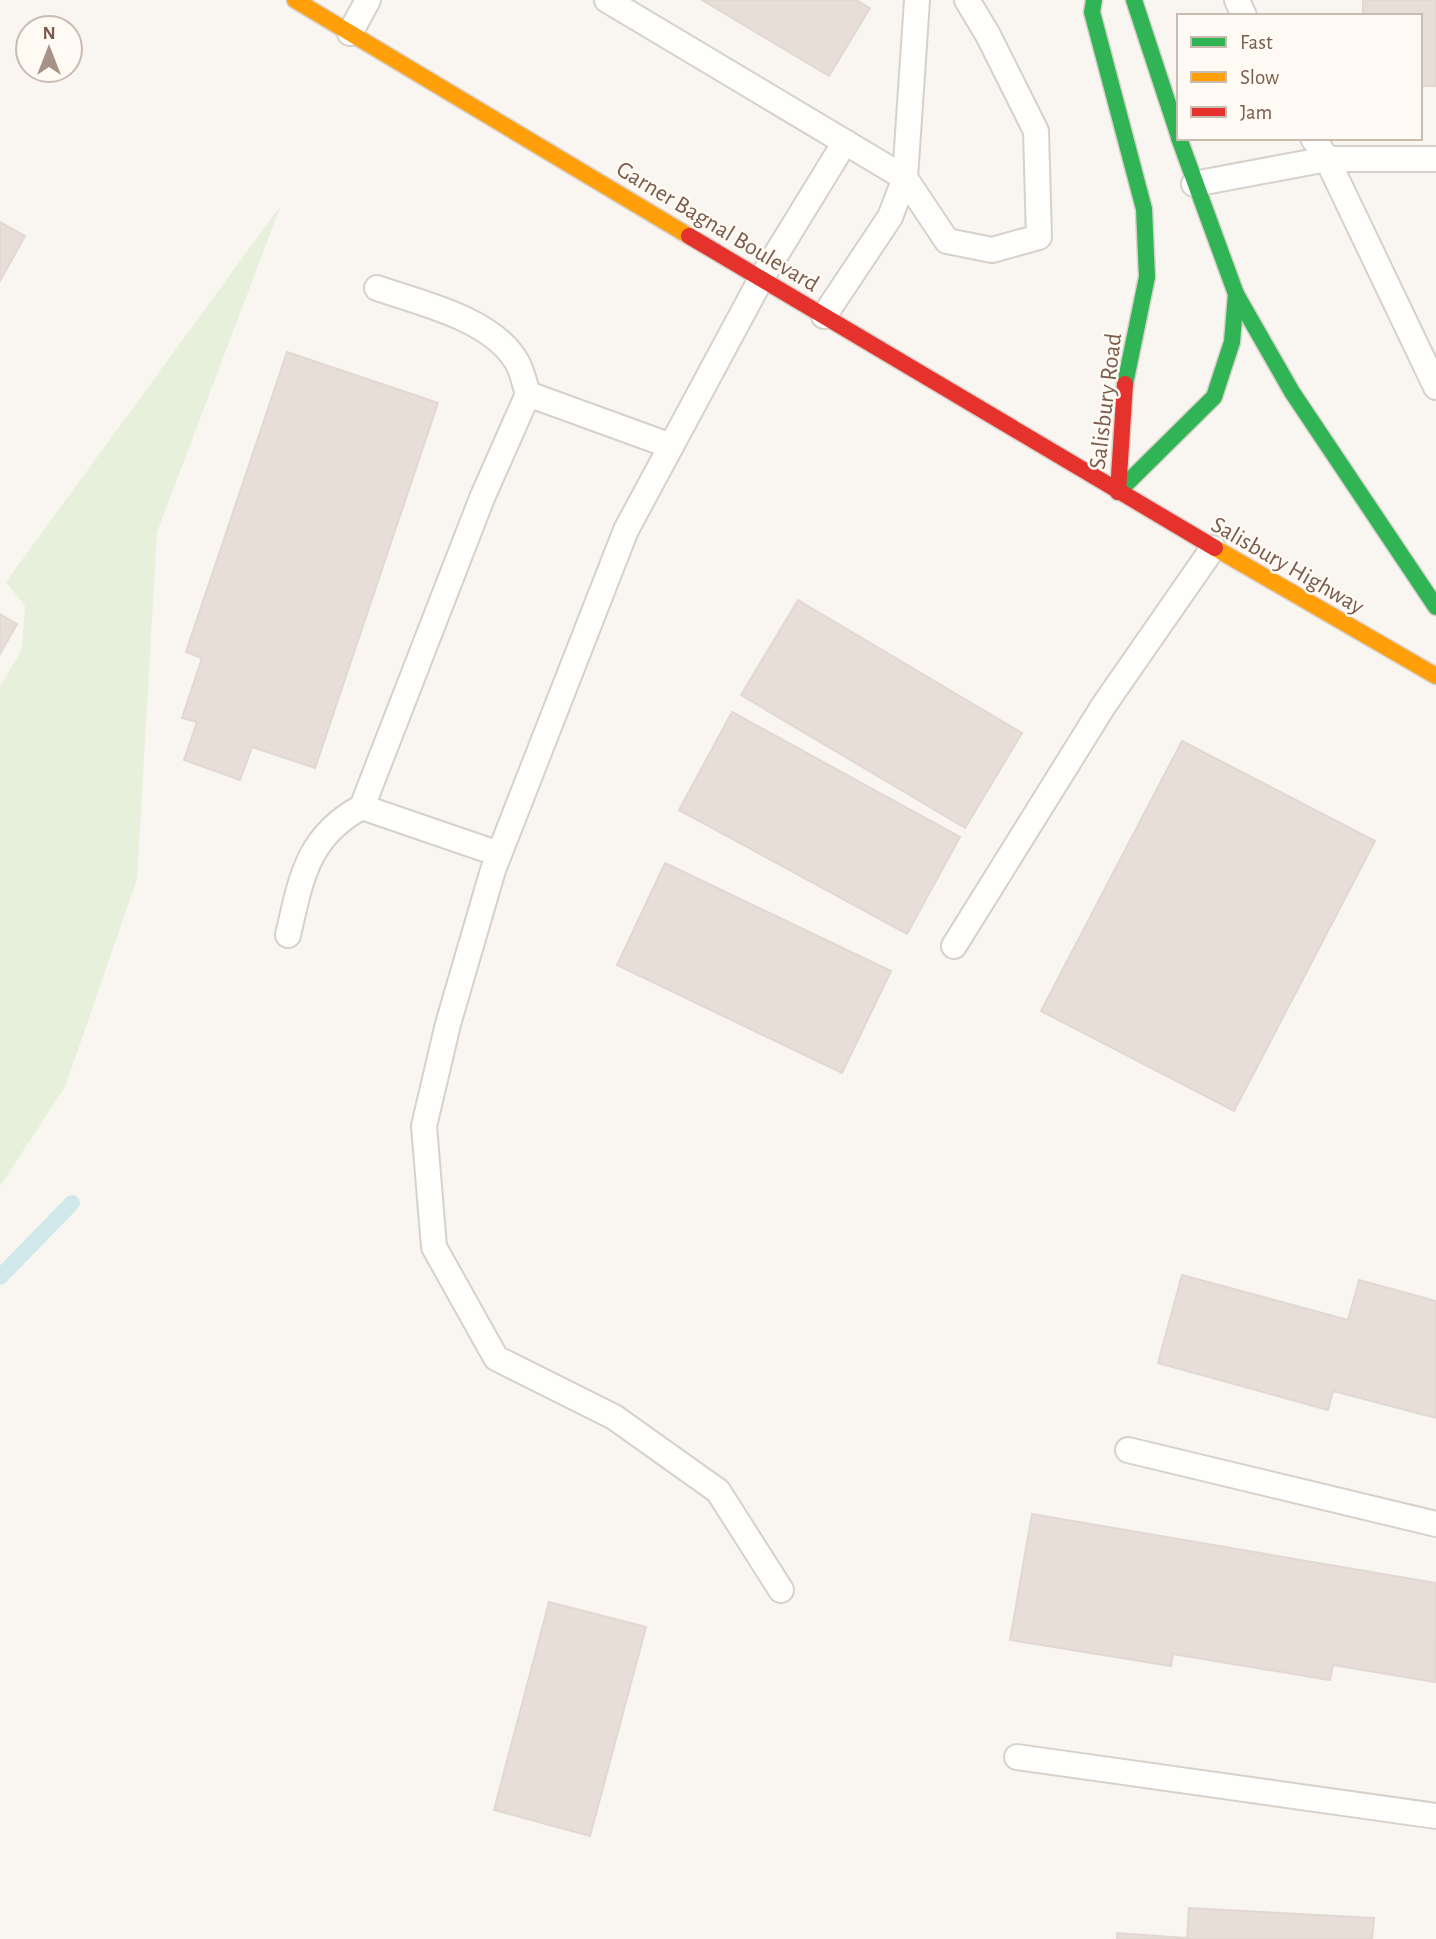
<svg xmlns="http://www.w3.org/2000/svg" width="1436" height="1939" viewBox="0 0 1436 1939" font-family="'Alegreya Sans',sans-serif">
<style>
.green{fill:#e7f0db}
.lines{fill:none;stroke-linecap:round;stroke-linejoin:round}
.stream{stroke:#d0e8ea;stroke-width:16}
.building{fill:#e6ded7;stroke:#e2d8d2;stroke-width:2}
.lane-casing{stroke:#d7d1cb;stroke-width:28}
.fast-casing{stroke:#d9d2cb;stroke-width:19}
.slow-casing{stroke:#d9d2cb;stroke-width:19}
.jam-casing{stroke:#d9d2cb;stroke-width:19}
.lane{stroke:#fefefd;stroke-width:24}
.fast{stroke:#30b455;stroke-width:16}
.slow{stroke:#ff9f0a;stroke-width:16}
.jam{stroke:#e5322d;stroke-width:16}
.labels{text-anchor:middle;stroke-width:5;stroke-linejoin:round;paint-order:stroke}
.street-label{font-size:24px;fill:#7a5c4d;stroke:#fffaf3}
</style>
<rect width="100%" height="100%" fill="#f9f5f0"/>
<polygon class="green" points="281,205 157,532 137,879 65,1087 0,1186 0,687 22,649 25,606 6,582"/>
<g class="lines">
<polyline class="stream" points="0,1277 72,1203"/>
</g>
<g class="building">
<polygon points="702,0 856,0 870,8 829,76"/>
<polygon points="1363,0 1436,0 1436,86 1420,86 1420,16 1363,16"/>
<polygon points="0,222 25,236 0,281"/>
<polygon points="287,352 438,403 315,768 252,747 240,780 184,760 197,722 182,718 202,658 186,652"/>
<polygon points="798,600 1022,733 965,828 741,695"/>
<polygon points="0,614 17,624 0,654"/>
<polygon points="732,712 960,837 907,934 679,810"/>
<polygon points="1182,741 1375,841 1234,1111 1041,1011"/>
<polygon points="665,863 891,971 842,1073 617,965"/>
<polygon points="1182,1275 1348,1320 1359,1280 1436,1301 1436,1418 1333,1391 1328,1410 1158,1363"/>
<polygon points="1032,1514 1436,1583 1435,1682 1333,1665 1330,1680 1173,1654 1171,1666 1010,1640"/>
<polygon points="549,1602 646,1627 590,1836 494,1810"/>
<polygon points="1189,1908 1374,1918 1372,1939 1117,1939 1117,1933 1187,1938"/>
</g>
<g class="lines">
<g class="lane-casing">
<g id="lane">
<polyline points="607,0 905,178 947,241 992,250 1039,237 1036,131 988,35 967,0"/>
<polyline points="1237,0 1244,16"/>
<polyline points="350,33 368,0"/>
<polyline points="1313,138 1327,159 1436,387"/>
<polyline points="1194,184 1327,159 1436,159"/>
<path d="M377,288C420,303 489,318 515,359C522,368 524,383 528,394L671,446"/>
<polyline points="824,316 890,217 905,178 917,0"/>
<polyline points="362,807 482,498 528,394"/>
<path d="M288,935C301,879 307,836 362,807L499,854"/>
<polyline points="954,946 1104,705 1213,548"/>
<polyline points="1128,1450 1436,1524"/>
<polyline points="781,1590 718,1491 614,1417 496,1358 434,1247 424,1126 448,1024 493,870 626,530 761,279 845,142"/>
<polyline points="1017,1757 1436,1816"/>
</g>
</g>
<g class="fast-casing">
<g id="fast">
<polyline points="1094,0 1092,12 1144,209 1147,277 1125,384"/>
<polyline points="1134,0 1179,137"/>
<polyline points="1236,294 1292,392 1436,607"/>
<polyline points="1118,492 1214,397 1232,342 1236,294 1179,138"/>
</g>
</g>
<g class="slow-casing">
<g id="slow">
<polyline points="295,0 689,236"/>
<polyline points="1215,548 1436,676"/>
</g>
</g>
<g class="jam-casing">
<g id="jam">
<polyline points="689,236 1215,548"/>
<polyline points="1118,492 1125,384"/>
</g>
</g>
<use href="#lane" class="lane"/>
<use href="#fast" class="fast"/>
<use href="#slow" class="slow"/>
<use href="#jam" class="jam"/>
</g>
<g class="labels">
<g class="street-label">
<text transform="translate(718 226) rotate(31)" y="8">Garner Bagnal Boulevard</text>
<text transform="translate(1105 401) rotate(-83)" y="8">Salisbury Road</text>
<text transform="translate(1288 565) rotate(30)" y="8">Salisbury Highway</text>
</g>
</g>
<rect x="1177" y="14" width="245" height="126" fill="#fffaf3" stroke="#cabbb1" stroke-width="2"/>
<rect x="1191" y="37" width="35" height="10" fill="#30b455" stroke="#cabbb1" stroke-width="2"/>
<text x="1240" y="49" font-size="21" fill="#7a5c4d">Fast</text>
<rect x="1191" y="72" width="35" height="10" fill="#ff9f0a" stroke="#cabbb1" stroke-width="2"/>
<text x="1240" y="84" font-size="21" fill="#7a5c4d">Slow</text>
<rect x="1191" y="107" width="35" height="10" fill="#e5322d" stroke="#cabbb1" stroke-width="2"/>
<text x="1240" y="119" font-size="21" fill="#7a5c4d">Jam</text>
<g transform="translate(49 49)"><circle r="33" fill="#fffaf3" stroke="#cabbb1" stroke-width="2"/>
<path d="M0-5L12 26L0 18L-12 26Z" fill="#a69286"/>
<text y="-10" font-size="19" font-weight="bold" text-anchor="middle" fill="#7a5c4d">N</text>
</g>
</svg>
